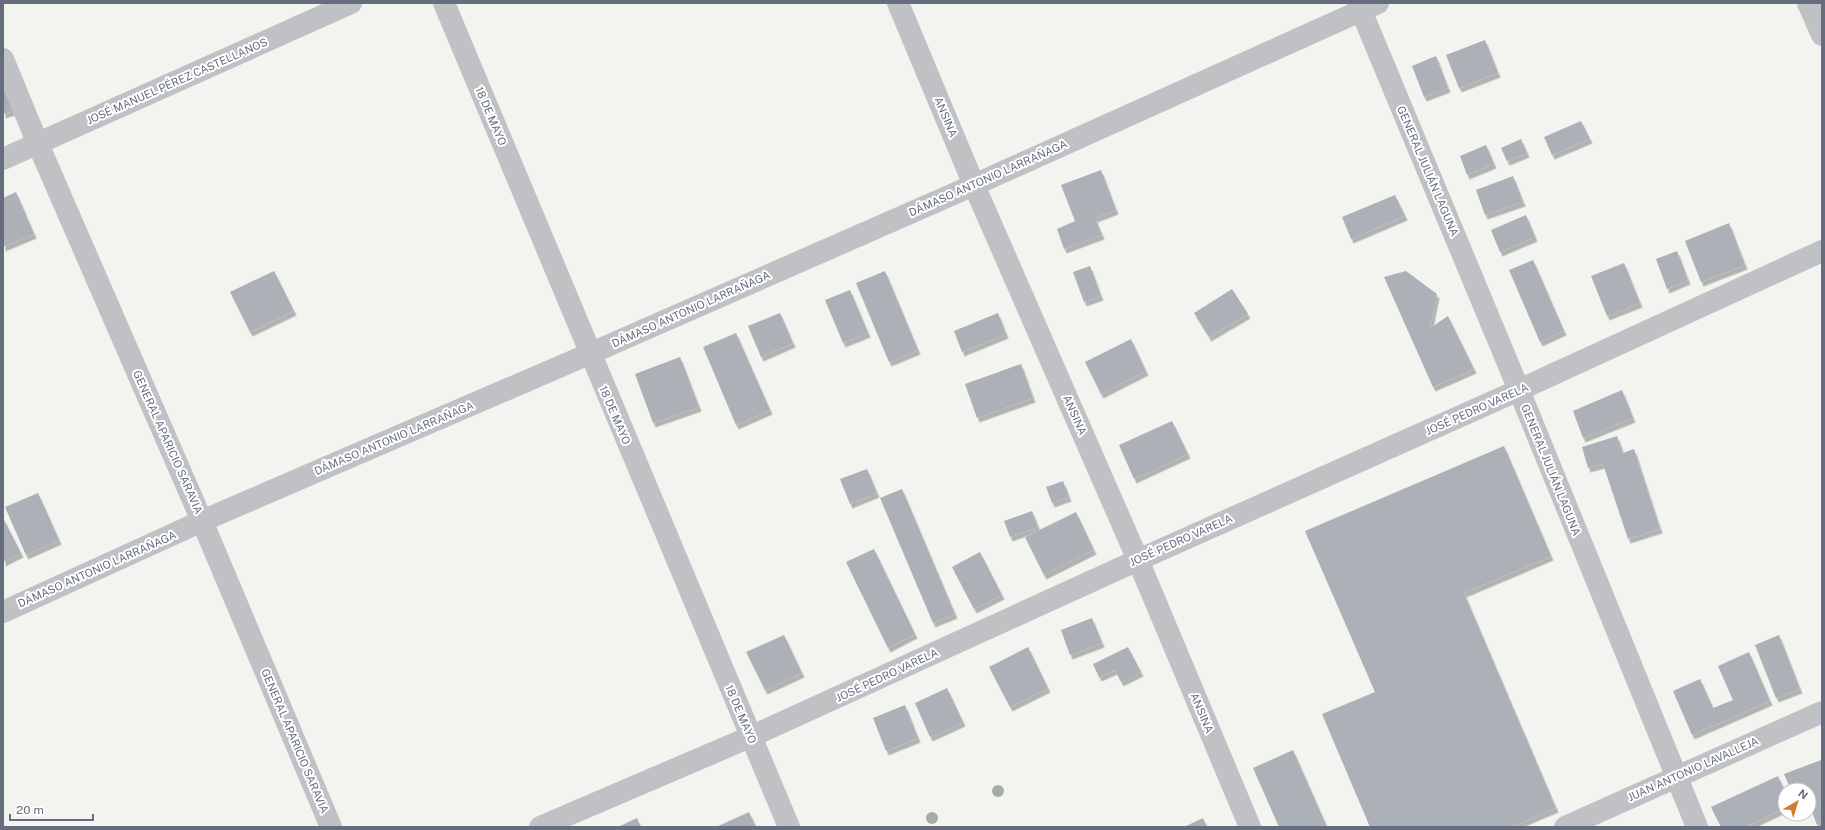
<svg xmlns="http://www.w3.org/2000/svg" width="1825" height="830" viewBox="0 0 1825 830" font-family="'Public Sans',sans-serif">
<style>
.building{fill:#acb1b7;filter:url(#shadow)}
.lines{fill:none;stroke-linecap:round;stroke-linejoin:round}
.minor{stroke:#bfc1c5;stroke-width:22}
.tree{fill:#a4afa3}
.labels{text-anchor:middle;stroke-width:4;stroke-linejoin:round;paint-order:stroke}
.street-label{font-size:11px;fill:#656d7e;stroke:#fff}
</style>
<defs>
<filter id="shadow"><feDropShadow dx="2.5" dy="4.5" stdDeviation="0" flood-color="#0004"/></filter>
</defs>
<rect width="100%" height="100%" fill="#f3f4f0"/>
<g class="building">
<polygon points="1485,40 1498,73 1459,88 1446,55"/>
<polygon points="1436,56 1448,88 1424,97 1412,66"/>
<polygon points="3,86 13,111 3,114"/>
<polygon points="1581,121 1590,139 1552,155 1544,137"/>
<polygon points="1521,139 1527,153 1507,161 1501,148"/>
<polygon points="1486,145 1494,164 1467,175 1460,156"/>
<polygon points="1101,170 1116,210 1095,218 1102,235 1064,249 1057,229 1075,221 1061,185"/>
<polygon points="1513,176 1523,202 1485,215 1476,190"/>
<polygon points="16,192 34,234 3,247 3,198"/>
<polygon points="1395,195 1405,216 1351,239 1342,217"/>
<polygon points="1526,215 1535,237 1500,252 1491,230"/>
<polygon points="1729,223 1745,265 1701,282 1685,241"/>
<polygon points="1677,251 1688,280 1667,289 1656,259"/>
<polygon points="1533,260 1564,331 1540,342 1509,270"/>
<polygon points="1624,263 1640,303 1607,316 1591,276"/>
<polygon points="1090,266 1101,296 1084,302 1073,272"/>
<polygon points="274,271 294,311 250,332 230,292"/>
<polygon points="885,271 918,350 889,362 856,283"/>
<polygon points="1406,271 1437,294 1430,328 1448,316 1474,369 1433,387 1384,277"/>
<polygon points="1232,289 1248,314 1209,337 1194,313"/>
<polygon points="850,290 868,333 843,343 825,300"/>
<polygon points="780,313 793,343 761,357 748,326"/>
<polygon points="998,313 1006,334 962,352 954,331"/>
<polygon points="736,333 770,410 736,425 703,347"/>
<polygon points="1131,339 1146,371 1101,394 1085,362"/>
<polygon points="680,357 699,407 653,423 635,374"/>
<polygon points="1021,364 1033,398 977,418 965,384"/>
<polygon points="1622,390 1633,418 1583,438 1573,411"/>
<polygon points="1172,421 1188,454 1134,479 1119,445"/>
<polygon points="1617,436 1623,453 1634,449 1660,529 1628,539 1603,464 1588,468 1582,447"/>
<polygon points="1504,446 1551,556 1464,593 1556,808 1511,827 1370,827 1322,714 1375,692 1305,531"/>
<polygon points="867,469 877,493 850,504 840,479"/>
<polygon points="1063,481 1069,497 1052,503 1046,487"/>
<polygon points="902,489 955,614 933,623 880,498"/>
<polygon points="38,493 59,540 26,555 5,507"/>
<polygon points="1032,511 1038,527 1010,537 1004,521"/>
<polygon points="1076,512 1094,550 1044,575 1025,537"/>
<polygon points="3,518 21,553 3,562"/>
<polygon points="874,549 915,634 888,648 846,562"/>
<polygon points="980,552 1002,595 974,609 952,567"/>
<polygon points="1092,618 1102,643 1070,655 1061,630"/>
<polygon points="784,635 802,673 765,690 746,652"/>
<polygon points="1779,635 1800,689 1776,698 1755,645"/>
<polygon points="1028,647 1048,688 1010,707 989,667"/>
<polygon points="1128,647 1141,672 1121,682 1115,670 1099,677 1093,664"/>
<polygon points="1749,652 1770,701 1692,735 1673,691 1700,679 1713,708 1733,700 1718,666"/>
<polygon points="947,688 963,722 930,737 915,703"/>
<polygon points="905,705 918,738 886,751 873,718"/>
<polygon points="1293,750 1327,827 1279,827 1253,768"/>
<polygon points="1821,760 1822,823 1817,825 1809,804 1809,790 1791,790 1784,774"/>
<polygon points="1778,776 1785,791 1785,808 1745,827 1721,827 1711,807"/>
<polygon points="749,812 756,827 716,827"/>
<polygon points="637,818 641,827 618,827"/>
<polygon points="1203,818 1207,827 1184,827"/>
</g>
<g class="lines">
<g class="minor">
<polyline points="444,3 789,827"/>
<polyline points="898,3 974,185 1138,560 1250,827"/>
<polyline points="1358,3 1519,390 1697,827"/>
<polyline points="1808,3 1822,35"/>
<polyline points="3,59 38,144 202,521 331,827"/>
<polyline points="3,159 351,3"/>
<polyline points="3,612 202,521 589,354 974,185 1378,3"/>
<polyline points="540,827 750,737 1138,560 1519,390 1822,251"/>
<polyline points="1565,827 1822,712"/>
</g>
</g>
<g class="tree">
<circle cx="998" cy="791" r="6"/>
<circle cx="932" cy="818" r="6"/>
</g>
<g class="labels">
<g class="street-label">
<text transform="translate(177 81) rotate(-24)" y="4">JOSÉ MANUEL PÉREZ CASTELLANOS</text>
<text transform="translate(491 116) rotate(67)" y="4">18 DE MAYO</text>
<text transform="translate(946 117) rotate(67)" y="4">ANSINA</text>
<text transform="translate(1428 171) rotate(67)" y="4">GENERAL JULIÁN LAGUNA</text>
<text transform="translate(988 178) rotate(-24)" y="4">DÁMASO ANTONIO LARRAÑAGA</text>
<text transform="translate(691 309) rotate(-24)" y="4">DÁMASO ANTONIO LARRAÑAGA</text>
<text transform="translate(1477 409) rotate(-24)" y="4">JOSÉ PEDRO VARELA</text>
<text transform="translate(615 415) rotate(67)" y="4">18 DE MAYO</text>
<text transform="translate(1075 415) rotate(66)" y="4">ANSINA</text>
<text transform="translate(394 438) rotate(-23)" y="4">DÁMASO ANTONIO LARRAÑAGA</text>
<text transform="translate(168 442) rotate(66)" y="4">GENERAL APARICIO SARAVIA</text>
<text transform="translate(1551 470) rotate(68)" y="4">GENERAL JULIÁN LAGUNA</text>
<text transform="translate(1181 540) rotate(-24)" y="4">JOSÉ PEDRO VARELA</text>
<text transform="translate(97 569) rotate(-24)" y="4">DÁMASO ANTONIO LARRAÑAGA</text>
<text transform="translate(887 675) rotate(-25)" y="4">JOSÉ PEDRO VARELA</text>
<text transform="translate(1202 713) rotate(67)" y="4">ANSINA</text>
<text transform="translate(741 714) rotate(67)" y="4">18 DE MAYO</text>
<text transform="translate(295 741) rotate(67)" y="4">GENERAL APARICIO SARAVIA</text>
<text transform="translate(1693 769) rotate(-24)" y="4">JUAN ANTONIO LAVALLEJA</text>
</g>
</g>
<rect width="1825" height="830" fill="none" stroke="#656d7e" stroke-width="8"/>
<g transform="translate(1797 802) rotate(38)"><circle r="19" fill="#ffffff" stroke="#c1c5cb"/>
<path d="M0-3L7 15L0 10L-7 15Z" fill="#d37c31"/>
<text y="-6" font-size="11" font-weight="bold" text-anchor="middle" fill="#656d7e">N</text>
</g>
<path d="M10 814v6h83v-6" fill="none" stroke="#656d7e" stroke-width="2"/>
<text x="16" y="814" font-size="12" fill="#656d7e" stroke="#ffffff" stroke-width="3" paint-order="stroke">20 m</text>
</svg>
